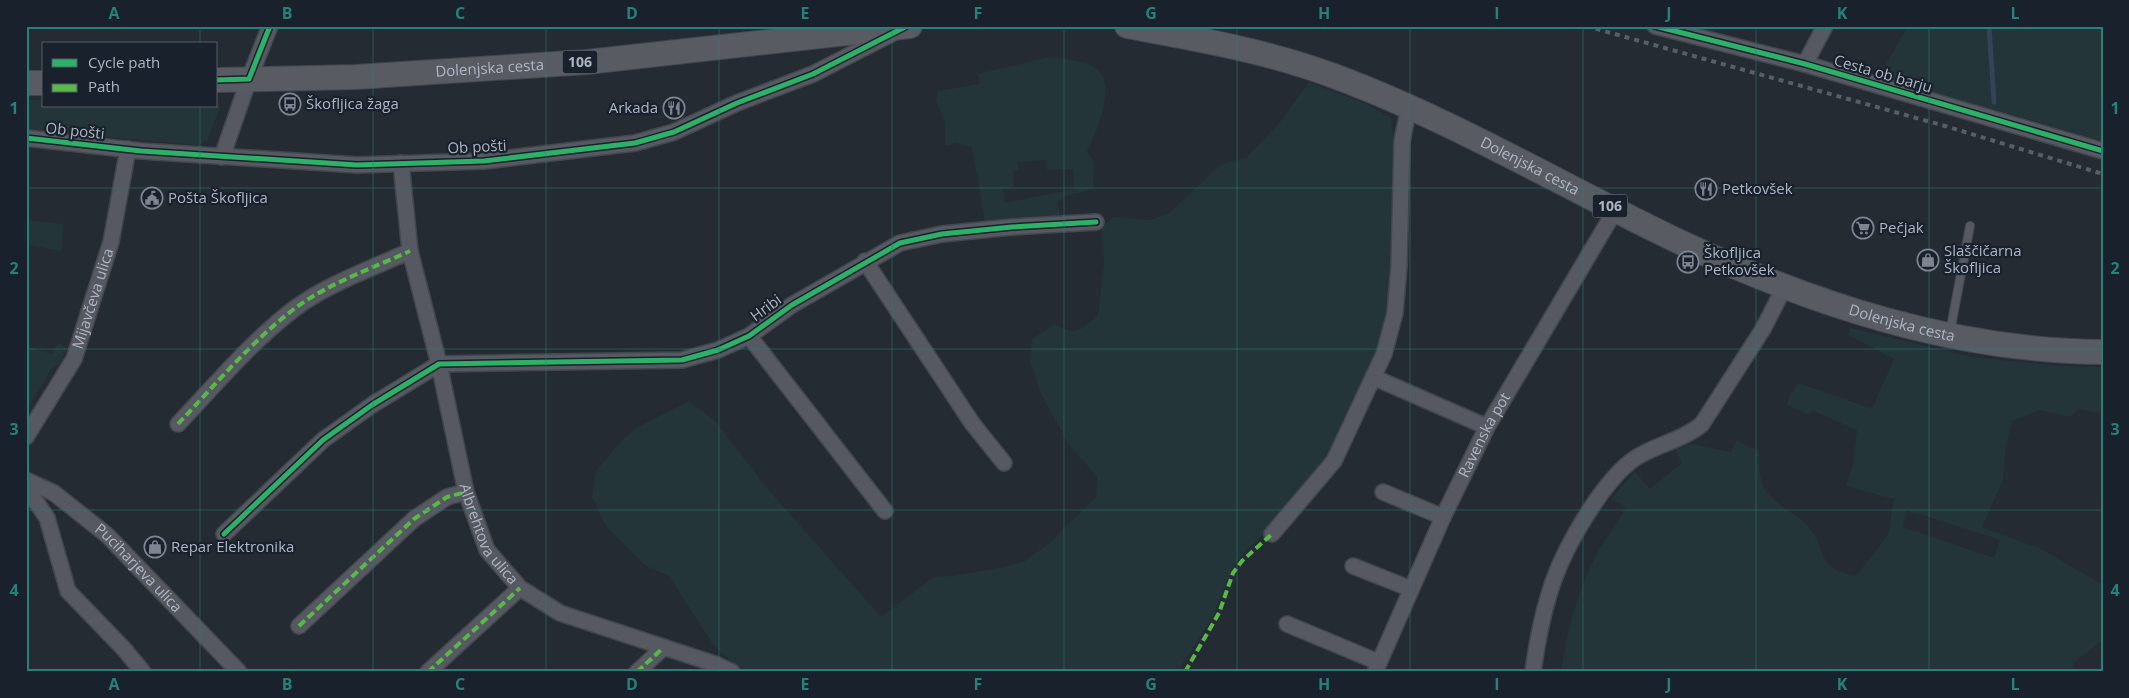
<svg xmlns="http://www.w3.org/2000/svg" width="2129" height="698" viewBox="0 0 2129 698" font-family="'Open Sans',sans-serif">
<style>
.green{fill:#233538;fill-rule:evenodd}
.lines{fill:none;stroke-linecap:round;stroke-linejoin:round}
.stream{stroke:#33435a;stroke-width:5}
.service-casing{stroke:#42474c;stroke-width:10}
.minor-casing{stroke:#42474c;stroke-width:18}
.primary-casing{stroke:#42474f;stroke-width:26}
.service{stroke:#565961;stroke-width:8}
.minor{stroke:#565961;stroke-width:15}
.primary{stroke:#585c62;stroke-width:24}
.rail{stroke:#595d64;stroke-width:4;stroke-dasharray:5 5;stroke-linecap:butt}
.quiet{stroke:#58b947;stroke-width:4;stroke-dasharray:8 4;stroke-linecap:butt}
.cycleway-casing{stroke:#19212c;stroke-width:8}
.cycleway{stroke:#2db169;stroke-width:5}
.grid{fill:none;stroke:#27807b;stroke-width:1;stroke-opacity:0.55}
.labels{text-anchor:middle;stroke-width:4.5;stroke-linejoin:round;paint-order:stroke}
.shield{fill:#19212c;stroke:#818996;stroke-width:1}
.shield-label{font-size:14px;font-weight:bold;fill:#aeb6c4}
.street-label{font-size:15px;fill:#aeb6c4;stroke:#19212c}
.poi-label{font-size:15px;fill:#aeb6c4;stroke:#19212c;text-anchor:start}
.neatline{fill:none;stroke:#27807b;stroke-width:2}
.grid-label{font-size:16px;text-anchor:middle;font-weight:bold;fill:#27807b}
</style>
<rect width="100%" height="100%" fill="#252b32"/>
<g class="green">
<polygon points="1908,26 2103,26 2103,141 1996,110 1877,80"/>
<path d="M1049,57C1064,59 1086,60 1098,70C1116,86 1097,133 1087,150L1094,163L1093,189L1065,196L1057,202L1061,216L985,221L972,148L957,143L945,146V123L936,101L938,91L980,84L978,74ZM1046,160L1047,170L1073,169L1074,189L1005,203L1003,189L1014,186L1013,172L1019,170L1018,162Z"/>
<path d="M1309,82L1366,104L1391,118L1397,174L1392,319L1326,463L1293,507L1241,556L1232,569L1213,617L1177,672H744L714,646L669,576L646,566L606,526L592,497L596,471L623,439L638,427L689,401L716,422L766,487L881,617L934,577L950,576L1005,567L1025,561L1051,542L1096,497L1097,476L1070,447L1041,394L1030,361L1032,339L1055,324C1077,337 1080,330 1098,316L1104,262L1101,228L1113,217L1151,220L1169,213L1221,165L1246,158L1280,122Z"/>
<polygon points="26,100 44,100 44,106 216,106 216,100 220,107 208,139 199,145 26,130"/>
<polygon points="26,220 64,224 61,251 26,244"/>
<path d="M1850,328L1972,357L2061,366L2103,367V405L2099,413L2078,409L2070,417L2040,410L2012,421L2006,445L2003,480L1982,527L2043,550L2103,585V640L2074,662L2073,672H1561C1567,630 1578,589 1598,552C1607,536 1619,522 1626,506L1610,500L1635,472L1650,489L1682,463L1675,449L1692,444L1731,452L1736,441L1759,451C1759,463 1759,483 1767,492C1777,505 1794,513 1806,524C1828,546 1813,568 1856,576L1888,535L1894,499L1846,486L1853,464L1857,430L1813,411L1809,415L1787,405L1790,394L1799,383L1872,409L1894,359L1848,335ZM1907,510L2000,540L1994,558L1903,527Z"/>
<polygon points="58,343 67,348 61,363 52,368 26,411 26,346 52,354"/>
</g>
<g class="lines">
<polyline class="stream" points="1989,26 1994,102"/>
<g class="service-casing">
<polyline id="service" points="1950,332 1970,226"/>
</g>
<g class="minor-casing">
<g id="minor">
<polyline points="1655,26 1805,64 2103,151"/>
<polyline points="1805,64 1825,26"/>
<polyline points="26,138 141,151 357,165 484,161 635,143 674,132 737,103 813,74 895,32"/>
<polyline points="222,157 249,79 270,26"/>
<path id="s1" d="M401,163L410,251L439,364L466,492L487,550L520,588L560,613L715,664L732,672"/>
<polyline points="865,261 972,423 1004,463"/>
<polyline points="749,336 885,511"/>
<polyline points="1373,377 1487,427"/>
<path d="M178,424C215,385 251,342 294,309C327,284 373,268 410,251"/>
<path id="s2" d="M26,437L74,359L111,242L128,149"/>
<path id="s3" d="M26,480L54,493L107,535L239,672"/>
<polyline points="26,487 47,518 68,591 124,649 143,672"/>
<polyline points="1383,492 1443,517"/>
<polyline points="224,534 323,440 372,405 439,364 682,360 718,350 749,336 792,305 900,243 942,234 1012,227 1096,222"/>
<polyline points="1272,534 1334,461 1384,354 1395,313 1399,266 1402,141 1409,107"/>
<polyline points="1353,566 1411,589"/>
<polyline points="1287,624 1378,662"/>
<polyline points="299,626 414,519 447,497 466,492"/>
<polyline points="428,672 520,588"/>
<polyline points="637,672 663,648"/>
<path id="s4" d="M1375,672L1443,517L1487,427L1616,209"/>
<path d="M1533,672C1537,642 1543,611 1553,582C1566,545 1604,478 1637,457C1658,444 1683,440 1702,424L1763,329L1785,286"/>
</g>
</g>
<g class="primary-casing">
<g id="primary">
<path id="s5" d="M1127,26C1197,39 1267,51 1334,76C1455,121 1566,188 1682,243C1815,305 1955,351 2103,352"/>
<path id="s6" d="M216,80L356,77L587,62L910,26"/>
<polyline points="26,83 44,83"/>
</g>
</g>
<use href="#service" class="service"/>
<use href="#minor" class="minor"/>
<use href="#primary" class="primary"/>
<polyline class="rail" points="1586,26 1945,126 2103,174"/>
<g class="quiet">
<path d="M178,424C215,385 251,342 294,309C327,284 373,268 410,251"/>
<polyline points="299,626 414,519 447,497 466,492"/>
<polyline points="428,672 520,588"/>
<polyline points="637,672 663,648"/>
<polyline points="1185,672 1219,613 1233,573 1242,561 1272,534"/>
</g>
<g class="cycleway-casing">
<g id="cycleway">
<polyline points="1655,26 1805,64 2103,151"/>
<polyline points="216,80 249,79 270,26"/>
<polyline points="26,138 141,151 357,165 484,161 635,143 674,132 737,103 813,74 905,27"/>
<polyline points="224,534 323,440 372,405 439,364 682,360 718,350 749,336 792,305 900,243 942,234 1012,227 1096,222"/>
</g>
</g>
<use href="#cycleway" class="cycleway"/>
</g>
<path class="grid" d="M200,26V44M373,26V672M546,26V672M719,26V672M892,26V672M1064,26V672M1237,26V672M1410,26V672M1583,26V672M1756,26V672M1929,26V672M200,106V672M26,188H2103M26,349H2103M26,510H2103"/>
<defs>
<g id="bus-ring" transform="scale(1.125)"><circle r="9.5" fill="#19212c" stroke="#7e8591" stroke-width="1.5"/><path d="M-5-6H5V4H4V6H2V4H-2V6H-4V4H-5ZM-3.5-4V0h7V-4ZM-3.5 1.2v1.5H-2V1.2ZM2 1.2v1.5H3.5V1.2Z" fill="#7e8591"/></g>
<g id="restaurant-ring" transform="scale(1.125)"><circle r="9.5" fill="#19212c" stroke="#7e8591" stroke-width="1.5"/><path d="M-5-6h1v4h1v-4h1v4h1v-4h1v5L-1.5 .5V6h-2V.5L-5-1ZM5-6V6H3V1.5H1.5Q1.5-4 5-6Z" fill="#7e8591"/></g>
<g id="civic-ring" transform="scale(1.125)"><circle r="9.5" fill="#19212c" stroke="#7e8591" stroke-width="1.5"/><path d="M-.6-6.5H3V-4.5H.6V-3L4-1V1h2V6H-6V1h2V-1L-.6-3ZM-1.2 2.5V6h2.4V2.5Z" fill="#7e8591"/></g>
<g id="supermarket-ring" transform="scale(1.125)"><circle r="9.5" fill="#19212c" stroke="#7e8591" stroke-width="1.5"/><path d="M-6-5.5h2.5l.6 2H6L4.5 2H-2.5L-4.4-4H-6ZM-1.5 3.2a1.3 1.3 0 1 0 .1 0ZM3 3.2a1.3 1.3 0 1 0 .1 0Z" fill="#7e8591"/></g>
<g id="shop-ring" transform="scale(1.125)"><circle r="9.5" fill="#19212c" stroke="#7e8591" stroke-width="1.5"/><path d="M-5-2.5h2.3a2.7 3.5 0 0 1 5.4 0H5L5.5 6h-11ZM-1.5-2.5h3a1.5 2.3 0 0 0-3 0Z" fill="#7e8591"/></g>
</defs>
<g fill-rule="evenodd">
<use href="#bus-ring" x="290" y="104"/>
<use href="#restaurant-ring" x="674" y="108"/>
<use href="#restaurant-ring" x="1706" y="189"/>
<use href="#civic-ring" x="152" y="198"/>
<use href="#supermarket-ring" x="1863" y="228"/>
<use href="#shop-ring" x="1928" y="260"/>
<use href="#bus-ring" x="1688" y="262"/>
<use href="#shop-ring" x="155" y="547"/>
</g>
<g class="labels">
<g class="shield">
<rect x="562.5" y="50.5" width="35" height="23" rx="4"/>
<rect x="1592.5" y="194.5" width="35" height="23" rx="4"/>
</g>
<g class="shield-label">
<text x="580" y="67">106</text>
<text x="1610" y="211">106</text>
</g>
<g class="street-label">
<text dy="5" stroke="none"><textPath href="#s6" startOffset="274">Dolenjska cesta</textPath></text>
<text transform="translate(1883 74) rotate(16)" y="5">Cesta ob barju</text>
<text transform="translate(75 131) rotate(6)" y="5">Ob pošti</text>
<text transform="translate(477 147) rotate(-3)" y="5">Ob pošti</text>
<text dy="5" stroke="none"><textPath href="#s5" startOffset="429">Dolenjska cesta</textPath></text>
<text dy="5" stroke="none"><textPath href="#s2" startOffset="155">Mijavčeva ulica</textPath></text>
<text transform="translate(766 308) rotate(-36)" y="5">Hribi</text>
<text dy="5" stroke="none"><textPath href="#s5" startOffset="834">Dolenjska cesta</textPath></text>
<text dy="5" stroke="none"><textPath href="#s4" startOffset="261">Ravenska pot</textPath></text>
<text dy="5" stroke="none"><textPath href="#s1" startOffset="384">Albrehtova ulica</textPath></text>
<text dy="5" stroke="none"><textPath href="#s3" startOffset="144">Puciharjeva ulica</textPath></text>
</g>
<g class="poi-label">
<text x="306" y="109">Škofljica žaga</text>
<text x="658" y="113" text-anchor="end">Arkada</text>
<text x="1722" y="194">Petkovšek</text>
<text x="168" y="203">Pošta Škofljica</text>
<text x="1879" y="233">Pečjak</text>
<text x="1944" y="256">Slaščičarna<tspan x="1944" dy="17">Škofljica</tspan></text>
<text x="1704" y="258">Škofljica<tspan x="1704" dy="17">Petkovšek</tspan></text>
<text x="171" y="552">Repar Elektronika</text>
</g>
</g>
<rect width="2129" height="698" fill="none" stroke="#19212c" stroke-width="55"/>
<rect x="42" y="42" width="175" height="65" fill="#19212c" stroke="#555d69"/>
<rect x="52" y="59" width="25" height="8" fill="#2db169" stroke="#555d69"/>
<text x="88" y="68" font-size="15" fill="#aeb6c4">Cycle path</text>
<rect x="52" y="84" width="25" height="8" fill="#58b947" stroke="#555d69"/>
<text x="88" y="92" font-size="15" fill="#aeb6c4">Path</text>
<rect x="28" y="28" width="2074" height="642" class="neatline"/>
<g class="grid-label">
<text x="114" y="19">A</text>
<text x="287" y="19">B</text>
<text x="460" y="19">C</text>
<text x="632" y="19">D</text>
<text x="805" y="19">E</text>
<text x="978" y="19">F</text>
<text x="1151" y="19">G</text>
<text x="1324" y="19">H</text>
<text x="1497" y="19">I</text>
<text x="1669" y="19">J</text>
<text x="1842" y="19">K</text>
<text x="2015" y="19">L</text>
<text x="14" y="114">1</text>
<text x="2115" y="114">1</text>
<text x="14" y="274">2</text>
<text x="2115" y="274">2</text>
<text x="14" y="435">3</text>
<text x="2115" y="435">3</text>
<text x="14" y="596">4</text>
<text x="2115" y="596">4</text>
<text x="114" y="690">A</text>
<text x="287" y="690">B</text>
<text x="460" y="690">C</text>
<text x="632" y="690">D</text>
<text x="805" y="690">E</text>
<text x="978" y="690">F</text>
<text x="1151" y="690">G</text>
<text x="1324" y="690">H</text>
<text x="1497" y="690">I</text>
<text x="1669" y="690">J</text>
<text x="1842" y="690">K</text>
<text x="2015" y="690">L</text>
</g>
</svg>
